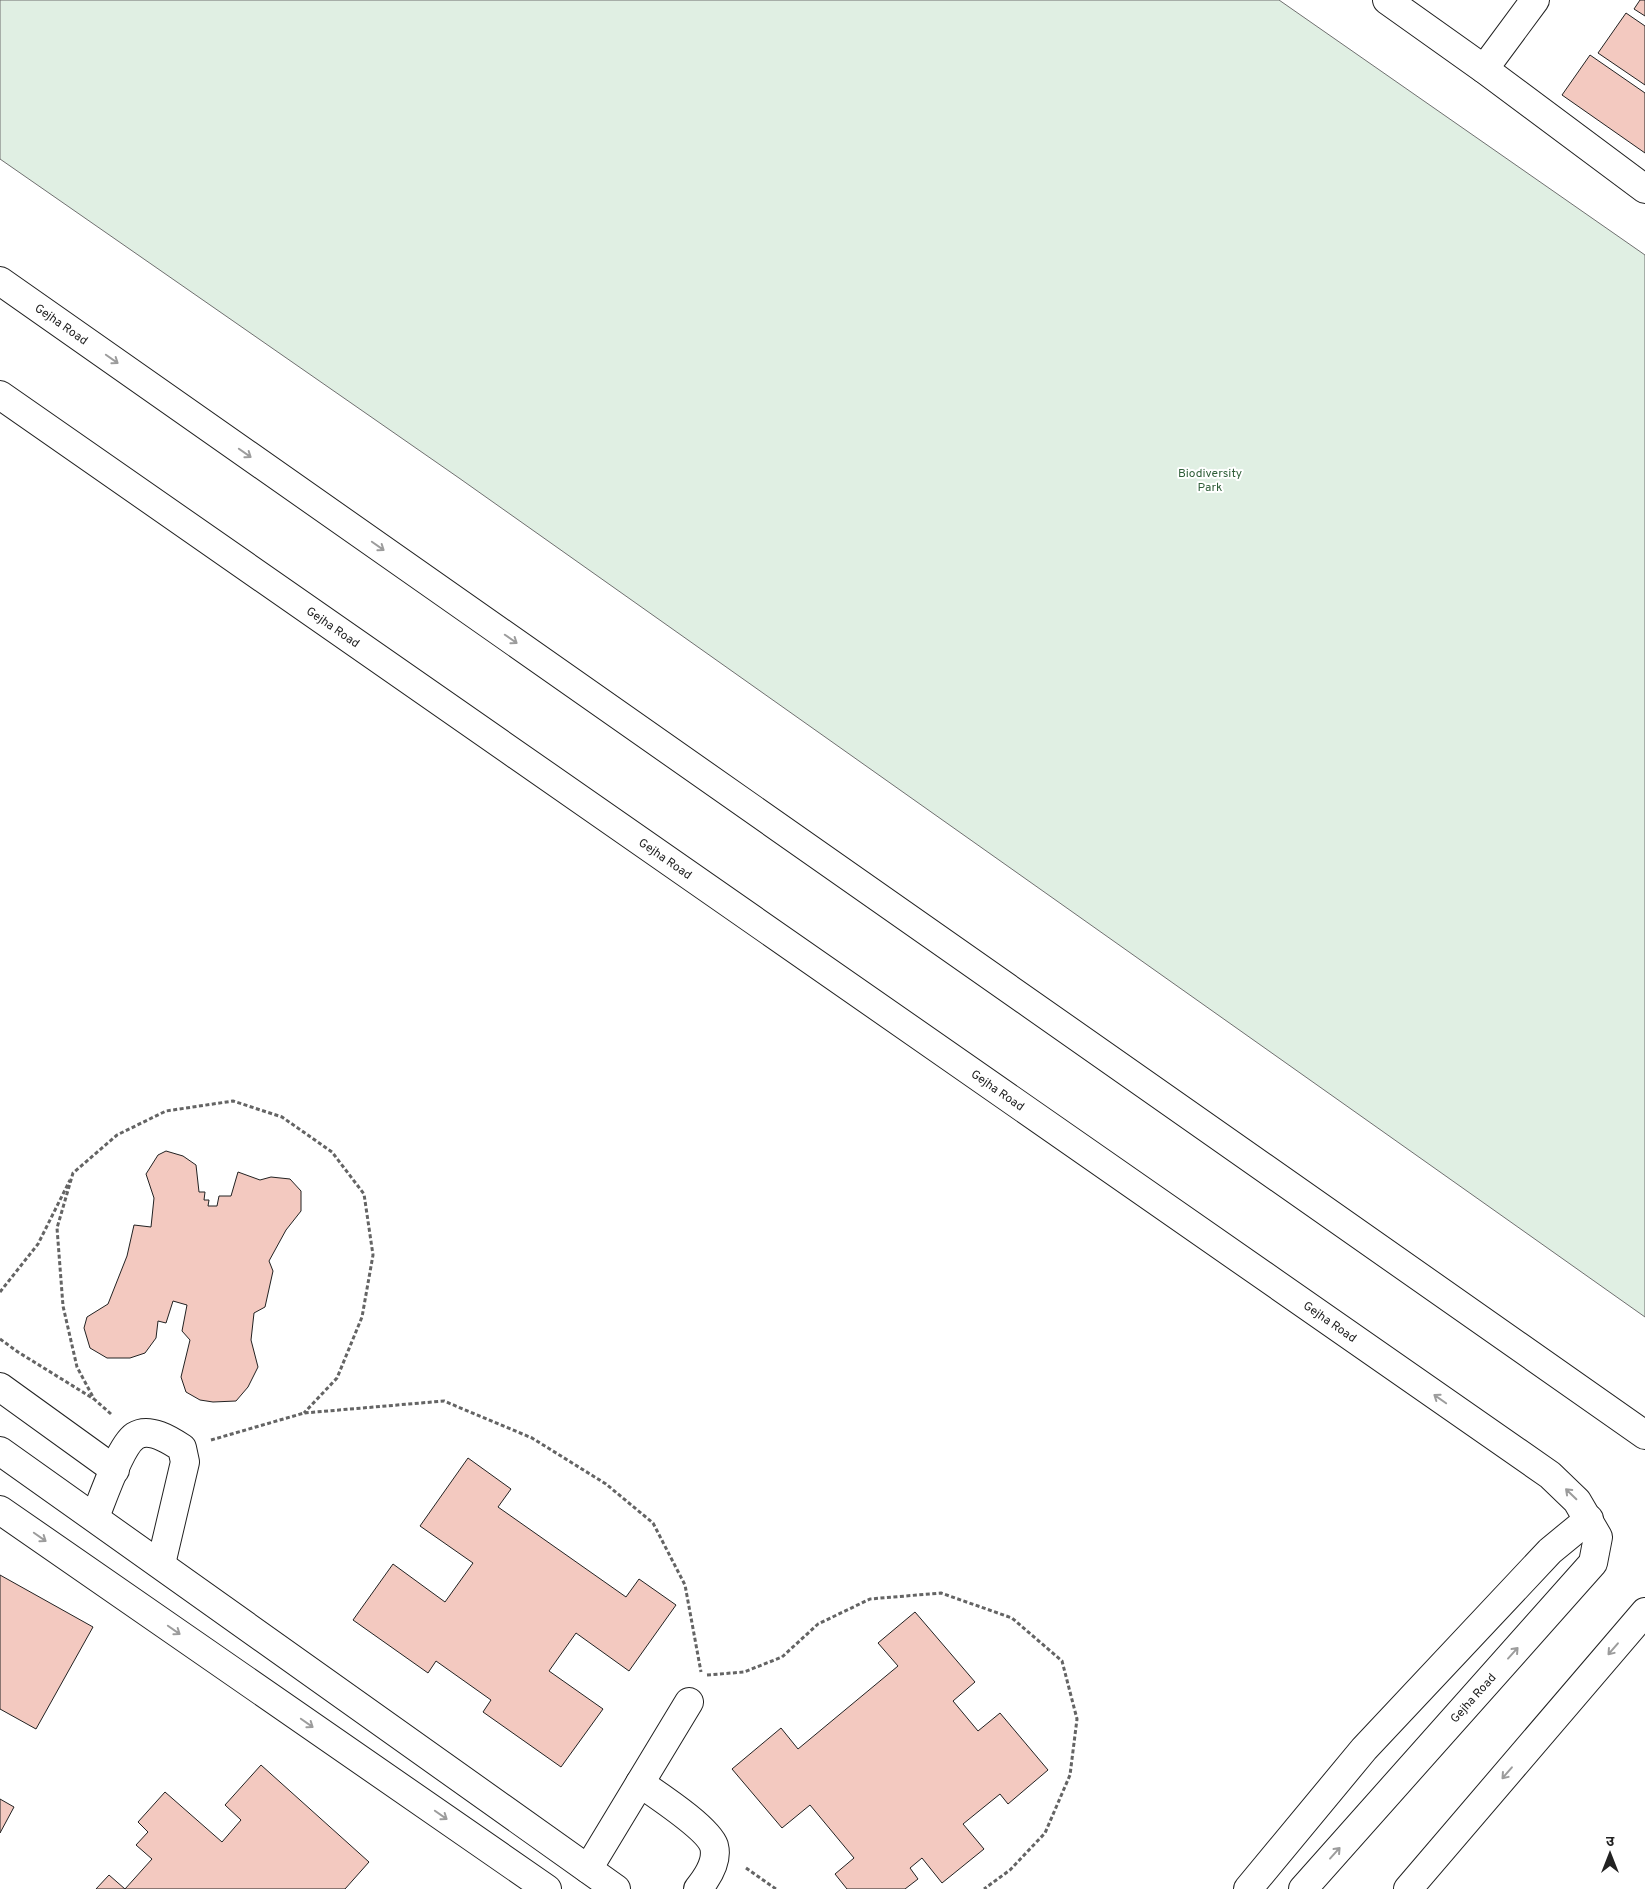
<svg xmlns="http://www.w3.org/2000/svg" width="1645" height="1889" viewBox="0 0 1645 1889" font-family="Overpass,'Noto Sans Devanagari',sans-serif">
<style>
.green{fill:#e0efe3;stroke:#6f6f6f}
.building{fill:#f3c9c0;stroke:#222}
.lines{fill:none;stroke-linecap:round;stroke-linejoin:round}
.minor-casing{stroke:#222;stroke-width:30}
.path{stroke:#646464;stroke-width:3;stroke-dasharray:4 2.5;stroke-linecap:butt}
.minor{stroke:#fff;stroke-width:28}
.oneway{stroke:#9c9c9c}
.labels{text-anchor:middle;stroke-width:4;stroke-linejoin:round;paint-order:stroke}
.street-label{font-size:12px;fill:#222;stroke:#fff}
.park-label{font-size:12px;fill:#2f5e38;stroke:#fff}
</style>
<rect width="100%" height="100%" fill="#fff"/>
<polygon class="green" points="0,0 1279,0 1645,255 1645,1317 459,478 0,159"/>
<g class="building">
<polygon points="1640,0 1645,0 1645,16 1634,9"/>
<polygon points="1626,13 1645,26 1645,85 1598,53"/>
<polygon points="1590,55 1645,93 1645,153 1562,95"/>
<polygon points="166,1151 183,1156 196,1165 199,1192 205,1192 204,1200 209,1200 208,1206 217,1206 219,1196 231,1196 238,1172 260,1180 271,1177 290,1179 301,1191 301,1211 286,1230 269,1261 273,1271 265,1307 254,1313 251,1340 258,1367 248,1387 236,1401 213,1402 200,1400 186,1392 181,1377 190,1340 182,1331 187,1305 173,1301 166,1323 158,1321 156,1338 145,1353 130,1358 107,1358 90,1348 84,1328 87,1317 108,1304 127,1256 134,1225 151,1227 154,1198 146,1174 158,1155"/>
<polygon points="468,1458 511,1489 498,1507 626,1597 639,1579 676,1605 629,1671 576,1633 549,1671 603,1709 561,1767 483,1712 491,1700 436,1661 428,1673 353,1620 393,1564 445,1602 473,1563 420,1526"/>
<polygon points="0,1575 93,1627 36,1729 0,1709"/>
<polygon points="915,1612 975,1682 953,1701 978,1731 1000,1713 1048,1770 1008,1804 1000,1794 963,1824 984,1849 942,1883 922,1858 910,1868 918,1879 905,1889 847,1889 835,1874 854,1858 810,1805 782,1828 732,1769 781,1728 798,1749 898,1666 878,1643"/>
<polygon points="261,1765 369,1862 345,1889 125,1889 152,1859 136,1845 148,1832 138,1822 165,1792 222,1842 241,1820 225,1805"/>
<polygon points="0,1799 14,1807 0,1833"/>
<polygon points="109,1875 125,1889 96,1889"/>
</g>
<g class="lines">
<g class="minor-casing">
<g id="minor">
<polyline points="1387,0 1484,69 1645,189"/>
<polyline points="1484,69 1535,0"/>
<path id="s1" d="M0,281L1645,1435"/>
<path id="s2" d="M0,395L1550,1475L1577,1501L1598,1537L1593,1563L1303,1889"/>
<polyline points="0,1387 115,1470"/>
<polyline points="0,1451 616,1889"/>
<polyline points="0,1510 547,1889"/>
<path d="M95,1517C102,1500 120,1446 135,1436C149,1427 170,1440 182,1448L185,1462L161,1564"/>
<path d="M640,1783C657,1795 708,1828 714,1846C718,1861 707,1878 698,1889"/>
<polyline points="588,1869 689,1702"/>
<polyline points="1248,1889 1364,1749 1550,1551 1589,1519"/>
<polyline points="1408,1889 1645,1612"/>
</g>
</g>
<g class="path">
<polyline points="0,1292 38,1244 70,1180"/>
<polyline points="0,1339 18,1352 94,1399"/>
<polyline points="111,1414 94,1399 77,1367 63,1306 57,1228 73,1173 117,1135 166,1111 233,1101 282,1117 332,1152 364,1194 373,1255 362,1317 337,1378 304,1413"/>
<polyline points="211,1440 304,1413 444,1401 532,1438 606,1484 653,1523 685,1585 701,1672"/>
<polyline points="707,1675 744,1672 782,1657 818,1624 870,1599 941,1593 1012,1618 1062,1661 1077,1719 1070,1775 1045,1833 1010,1870 984,1889"/>
<polyline points="746,1868 776,1889"/>
</g>
<use href="#minor" class="minor"/>
</g>
<defs><path id="oneway-shaft" d="M-6 0H5M1.5-3L5.5 0L1.5 3" fill="none" stroke-width="1.6" stroke-linecap="round" stroke-linejoin="round" transform="scale(1.25)"/></defs>
<g class="oneway">
<use href="#oneway-shaft" transform="translate(112 359) rotate(35)"/>
<use href="#oneway-shaft" transform="translate(245 453) rotate(35)"/>
<use href="#oneway-shaft" transform="translate(378 546) rotate(35)"/>
<use href="#oneway-shaft" transform="translate(511 639) rotate(35)"/>
<use href="#oneway-shaft" transform="translate(1440 1399) rotate(-145)"/>
<use href="#oneway-shaft" transform="translate(1571 1494) rotate(-136)"/>
<use href="#oneway-shaft" transform="translate(40 1537) rotate(35)"/>
<use href="#oneway-shaft" transform="translate(174 1630) rotate(35)"/>
<use href="#oneway-shaft" transform="translate(1613 1649) rotate(131)"/>
<use href="#oneway-shaft" transform="translate(1513 1653) rotate(-48)"/>
<use href="#oneway-shaft" transform="translate(307 1723) rotate(35)"/>
<use href="#oneway-shaft" transform="translate(1507 1773) rotate(131)"/>
<use href="#oneway-shaft" transform="translate(441 1815) rotate(35)"/>
<use href="#oneway-shaft" transform="translate(1335 1853) rotate(-48)"/>
</g>
<g class="labels">
<g class="street-label">
<text dy="4" stroke="none"><textPath href="#s1" startOffset="75">Gejha Road</textPath></text>
<text dy="4" stroke="none"><textPath href="#s2" startOffset="406">Gejha Road</textPath></text>
<text dy="4" stroke="none"><textPath href="#s2" startOffset="811">Gejha Road</textPath></text>
<text dy="4" stroke="none"><textPath href="#s2" startOffset="1216">Gejha Road</textPath></text>
<text dy="4" stroke="none"><textPath href="#s2" startOffset="1621">Gejha Road</textPath></text>
<text transform="translate(1473 1698) rotate(-48)" y="4">Gejha Road</text>
</g>
<g class="park-label">
<text x="1210" y="477">Biodiversity<tspan x="1210" dy="14">Park</tspan></text>
</g>
</g>
<g transform="translate(1610 1854)" stroke="#ffffff" stroke-width="4" paint-order="stroke">
<path d="M0-4L9 19L0 12L-9 19Z" fill="#222222"/>
<text y="-8" font-size="14" font-weight="bold" text-anchor="middle" fill="#222222">उ</text>
</g>
</svg>
